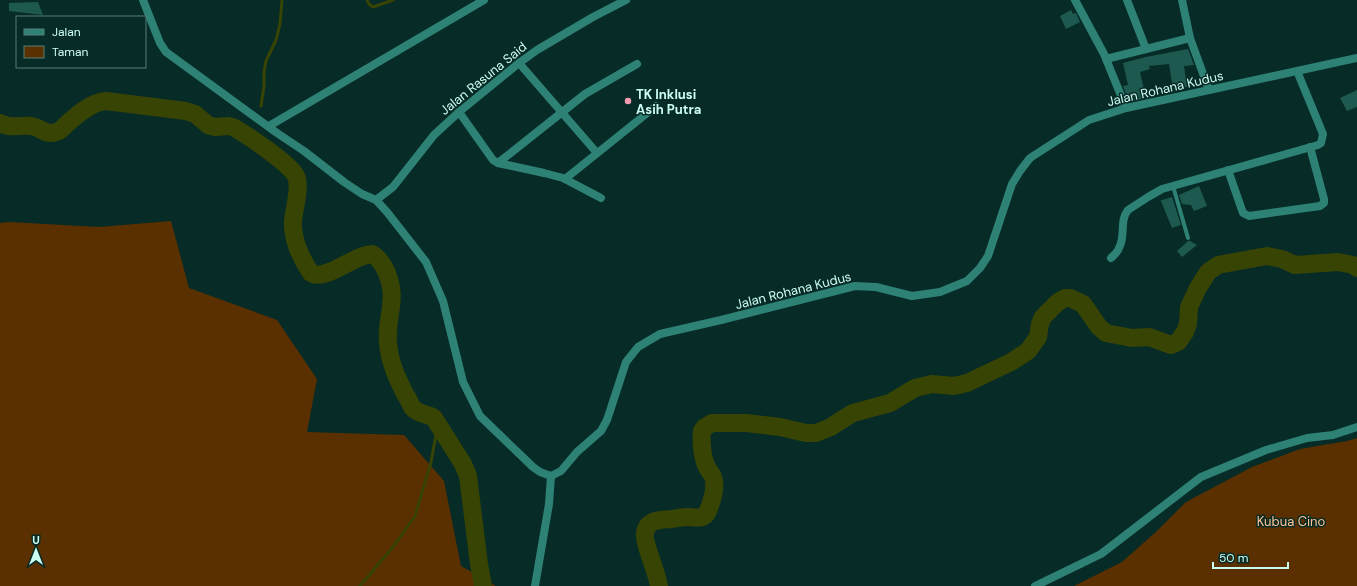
<svg xmlns="http://www.w3.org/2000/svg" width="1357" height="586" viewBox="0 0 1357 586" font-family="'DM Sans',sans-serif">
<style>
.green{fill:#5b3000}
.lines{fill:none;stroke-linecap:round;stroke-linejoin:round}
.stream{stroke:#374404;stroke-width:3}
.river{stroke:#374404;stroke-width:18}
.building{fill:#1e5950}
.service{stroke:#2e8275;stroke-width:4}
.minor{stroke:#2e8275;stroke-width:8}
.poi-dot{fill:#f19ab3;stroke:#072b26;stroke-width:1.5}
.labels{text-anchor:middle;stroke-width:3;stroke-linejoin:round;paint-order:stroke}
.street-label{font-size:13px;fill:#cbfcf2;stroke:#072b26}
.poi-label{font-size:13px;font-weight:bold;fill:#cbfcf2;stroke:#072b26;text-anchor:start}
.park-label{font-size:13px;fill:#fec493;stroke:#072b26}
</style>
<rect width="100%" height="100%" fill="#072b26"/>
<g class="green">
<polygon points="171,221 189,288 277,320 317,379 307,432 404,435 444,481 461,566 496,586 0,586 0,223 9,222 99,227"/>
<polygon points="1357,438 1357,586 1074,586 1122,562 1157,531 1186,502 1252,467 1300,449 1347,441"/>
</g>
<g class="lines">
<g class="stream">
<polyline points="367,0 369,4 373,7 393,0"/>
<polyline points="261,106 264,86 264,72 266,61 276,40 280,24 282,0"/>
<polyline points="360,586 393,547 415,516 431,462 438,424"/>
</g>
<g class="river">
<path d="M0,123C10,129 19,125 30,126C38,126 43,133 51,133C60,133 62,128 69,122C79,113 92,102 106,101L186,111L195,114L208,125L215,127L228,126L233,127C247,135 289,163 296,176C301,187 294,209 293,221C292,239 301,259 311,273C326,282 353,255 372,254C378,257 381,262 384,267C400,298 386,312 388,342C389,361 397,378 405,394C408,398 410,403 412,407C418,415 427,413 434,418L463,464L468,476L479,564L483,586"/>
<path d="M659,586C657,572 643,542 645,533C647,519 661,520 672,519C677,518 682,517 687,517C694,517 703,520 707,513C711,504 717,487 713,477C712,473 708,471 707,467C702,458 701,440 702,431L705,427L712,423H746L780,427L806,433H816L831,427L843,419L853,413L890,403L915,388L932,384L954,386L967,383L1011,362L1028,351L1038,337L1040,324L1043,317L1058,302L1065,298H1070L1083,304L1099,327L1106,333L1132,338L1149,337L1171,345L1178,342L1185,332L1188,324L1189,307L1198,288L1208,272L1218,265L1267,256L1282,259L1295,265L1338,262L1353,265L1357,268"/>
</g>
</g>
<g class="building">
<polygon points="38,2 43,15 9,11 9,3"/>
<polygon points="1071,10 1073,14 1076,13 1080,22 1066,29 1060,16"/>
<polygon points="1188,49 1194,65 1184,66 1187,87 1173,90 1169,64 1149,66 1150,69 1140,72 1146,98 1129,102 1123,86 1128,85 1123,63 1146,57"/>
<polygon points="1357,90 1357,107 1347,111 1340,98"/>
<polygon points="1199,186 1207,206 1194,211 1191,205 1182,204 1179,195"/>
<polygon points="1172,197 1181,225 1172,228 1161,201 1159,201"/>
<polygon points="1188,241 1190,241 1197,245 1182,257 1177,251"/>
</g>
<g class="lines">
<polyline class="service" points="1173,186 1188,238"/>
<g class="minor">
<polyline points="143,0 160,43 166,52 277,133 304,151 344,182 362,194 376,200 387,212 426,262 443,301 463,382 480,416 533,467 540,472 551,476"/>
<polyline points="1075,0 1104,54 1126,108"/>
<polyline points="1127,0 1146,49"/>
<polyline points="1182,0 1190,38 1209,90"/>
<polyline points="1106,59 1190,38"/>
<polyline points="519,63 597,153"/>
<polyline points="459,112 493,160 498,163 544,173 563,178 601,198"/>
<polyline points="269,126 484,0"/>
<polyline points="498,163 585,94 637,64"/>
<polyline points="1228,170 1243,213 1249,216 1320,206 1324,203 1324,199 1310,147"/>
<polyline points="565,179 656,106"/>
<polyline points="376,200 393,187 434,135 459,112 519,63 537,50 593,17 626,0"/>
<path d="M1111,258C1114,255 1118,252 1119,248C1126,236 1119,221 1128,210L1148,197L1162,189L1318,145L1321,143L1323,134L1297,71"/>
<polyline points="551,476 561,471 577,452 601,431 607,420 626,362 638,347 660,334 721,320 855,286 876,287 912,296 940,292 967,281 980,268 988,256 1012,184 1020,171 1030,158 1089,120 1126,108 1357,58"/>
<polyline points="535,586 549,504 551,476"/>
<polyline points="1035,586 1101,554 1201,477 1266,450 1307,438 1333,435 1357,427"/>
</g>
</g>
<circle class="poi-dot" cx="628" cy="101" r="4"/>
<g class="labels">
<g class="street-label">
<text transform="translate(483 78) rotate(-39)" y="5">Jalan Rasuna Said</text>
<text transform="translate(1165 88) rotate(-13)" y="5">Jalan Rohana Kudus</text>
<text transform="translate(793 290) rotate(-14)" y="5">Jalan Rohana Kudus</text>
</g>
<g class="poi-label">
<text x="636" y="99">TK Inklusi<tspan x="636" dy="15">Asih Putra</tspan></text>
</g>
<g class="park-label">
<text x="1291" y="526">Kubua Cino</text>
</g>
</g>
<rect x="16" y="16" width="130" height="52" fill="#072b26" stroke="#557f78"/>
<rect x="24" y="29" width="20" height="6" fill="#2e8275" stroke="#557f78"/>
<text x="52" y="36" font-size="12" fill="#cbfcf2">Jalan</text>
<rect x="24" y="46" width="20" height="12" fill="#5b3000" stroke="#557f78"/>
<text x="52" y="56" font-size="12" fill="#cbfcf2">Taman</text>
<g transform="translate(36 550)" stroke="#072b26" stroke-width="3" paint-order="stroke">
<path d="M0-3L7 15L0 10L-7 15Z" fill="#cbfcf2"/>
<text y="-6" font-size="11" font-weight="bold" text-anchor="middle" fill="#cbfcf2">U</text>
</g>
<path d="M1213 562v6h75v-6" fill="none" stroke="#cbfcf2" stroke-width="2"/>
<text x="1219" y="562" font-size="12" fill="#cbfcf2" stroke="#072b26" stroke-width="3" paint-order="stroke">50 m</text>
</svg>
